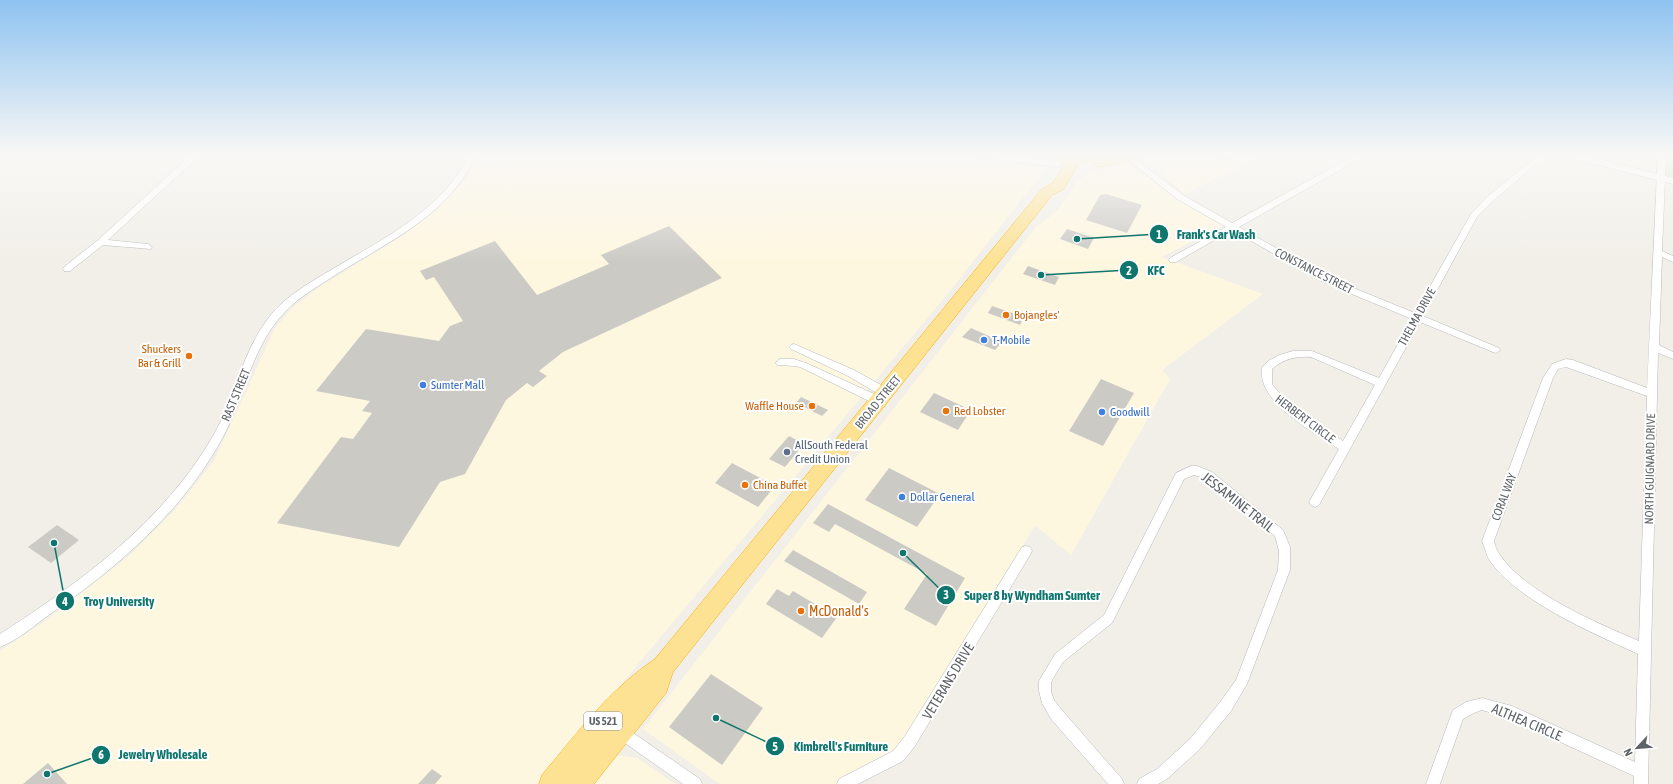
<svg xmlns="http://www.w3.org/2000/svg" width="1673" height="784" viewBox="0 0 1673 784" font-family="'Asap Condensed',sans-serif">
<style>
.commercial{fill:#fef7e0}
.green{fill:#c5e8c5}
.building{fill:#cccac5}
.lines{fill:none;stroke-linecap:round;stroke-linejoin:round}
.street-casing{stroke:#b5b8bc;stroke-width:1}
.secondary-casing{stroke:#b6babf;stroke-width:1}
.highway-casing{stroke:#f9ab00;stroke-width:1}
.street{fill:#fff;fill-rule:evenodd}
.secondary{fill:#fff;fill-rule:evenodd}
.highway{fill:#fde293;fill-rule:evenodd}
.food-dot{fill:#e8710a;stroke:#fff;stroke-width:1.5}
.shop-dot{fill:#3f7fe0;stroke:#fff;stroke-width:1.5}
.service-dot{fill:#5c6f8a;stroke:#fff;stroke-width:1.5}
.labels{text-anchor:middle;stroke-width:4;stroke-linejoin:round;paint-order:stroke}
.shield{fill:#fff;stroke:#8f9295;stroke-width:1}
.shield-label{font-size:11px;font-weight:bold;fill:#5f6368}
.street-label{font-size:12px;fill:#5f6368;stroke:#fff}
.food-label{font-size:12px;fill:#c56008;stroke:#fff;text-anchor:start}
.shop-label{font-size:12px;fill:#366cbe;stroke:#fff;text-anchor:start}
.service-label{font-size:12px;fill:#4e5e75;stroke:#fff;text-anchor:start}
.near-street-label{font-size:14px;fill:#5f6368;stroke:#fff}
.near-food-label{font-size:14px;fill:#c56008;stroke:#fff;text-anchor:start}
.leader{fill:none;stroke:#0f766e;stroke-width:1.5}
.callout-dot{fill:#0f766e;stroke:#fff;stroke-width:1.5}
.mark-label{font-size:12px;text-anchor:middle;font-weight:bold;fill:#fff}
.callout-label{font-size:13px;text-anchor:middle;font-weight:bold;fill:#0f766e;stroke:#fff;stroke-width:4;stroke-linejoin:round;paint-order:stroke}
</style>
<rect width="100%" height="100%" fill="#f1efe8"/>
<g class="commercial">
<polygon points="480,154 937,154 1047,167 950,291 538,784 0,784 0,651 41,624 128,557 175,510 214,461 275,328 292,308 321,286 404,235 436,210 460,186"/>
<polygon points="1156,154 1262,154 1186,194 1143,159"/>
<polygon points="1130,163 1176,198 1225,225 1162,257 1263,294 1162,370 1170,379 1071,555 1035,525 907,743 837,784 720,784 643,729 1035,228 1058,210 1078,180 1093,171"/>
<polygon points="616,755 637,758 675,784 593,784"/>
</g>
<polygon class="green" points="1662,154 1673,154 1673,181 1661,178"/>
<g class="building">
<polygon points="1213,154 1241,154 1226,161"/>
<polygon points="1106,194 1142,205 1127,233 1086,220 1100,195"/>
<polygon points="669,226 722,278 563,352 539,371 547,376 533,387 527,383 506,400 465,474 440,482 399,547 277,523 341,437 353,439 372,413 362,411 370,401 316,391 366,329 439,341 450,326 463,321 434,277 426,280 420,271 495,241 537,295 609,264 601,255"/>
<polygon points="1067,229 1094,238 1088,249 1060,239"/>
<polygon points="1028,266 1059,277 1055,285 1023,274"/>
<polygon points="992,306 1024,317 1020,325 988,313"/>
<polygon points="971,328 1002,342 995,350 962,337"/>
<polygon points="1101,379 1134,393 1103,446 1069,431"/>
<polygon points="934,393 971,410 958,430 920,412"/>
<polygon points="801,397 828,410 822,416 796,403"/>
<polygon points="789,436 804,444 785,467 769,459"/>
<polygon points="732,463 775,486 758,507 715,483"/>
<polygon points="889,468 940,494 917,527 865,500"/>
<polygon points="828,504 965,578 936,626 904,609 927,574 835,524 829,532 813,523"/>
<polygon points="57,525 79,540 51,563 28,547"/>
<polygon points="793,550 867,592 859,604 784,561"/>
<polygon points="777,589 789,596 793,591 837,617 822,638 766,604"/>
<polygon points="711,674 763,708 722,765 669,727"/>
<polygon points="48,763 67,784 23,784"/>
<polygon points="432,769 442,776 435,784 418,784"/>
</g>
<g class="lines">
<g class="street-casing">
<g id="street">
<polygon points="187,154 203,154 187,167 108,240 148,244 152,247 151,249 103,245 70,271 64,271 63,269 64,267 98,240 181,164"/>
<path d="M469,154H477C472,163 467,173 461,181C431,223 382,246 340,272C322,284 301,295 286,311C251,346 245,397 222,439C182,512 117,568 50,614C35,625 18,640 0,647V634C82,581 163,522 213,436C238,393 243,341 280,305C295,291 314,280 331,270C374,244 421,221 453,181C459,173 464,163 469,154Z"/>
<path d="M1121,154H1129L1183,195L1232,223L1357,154H1366L1365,156L1239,227L1329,278L1415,313L1471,214L1487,197L1540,154H1548L1493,201L1477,217L1423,316L1499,348L1501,350L1496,353L1493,352L1420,322L1319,505L1315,507L1311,505L1309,502L1339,449C1314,432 1257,403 1262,368L1268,361L1279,355L1293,351H1312L1379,378L1412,319L1323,282L1232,230L1176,262H1170L1169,260L1170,258L1226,227L1177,199ZM1311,357L1375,385L1343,441L1287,402L1272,384V369C1283,359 1296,356 1311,357Z"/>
<path d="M1658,154H1666L1662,251L1673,256V262L1662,257L1659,345L1673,352V359L1658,353L1648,784H1634V776L1506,717L1482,710L1474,713L1463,719L1440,784H1426L1453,710L1466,702L1482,698L1512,706L1635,762L1638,654C1593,633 1519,602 1490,561C1486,555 1485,547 1482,541L1543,378L1552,364L1566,359L1573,360L1647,388ZM1566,367L1647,396L1639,641C1597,623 1526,593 1500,555C1497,551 1495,546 1494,541L1553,378L1558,369Z"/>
<polygon points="794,344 854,370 890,390 891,393 890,396 882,396 848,376 791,349 789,347 791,345"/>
<polygon points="780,359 794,359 806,363 883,398 884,401 883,404 875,404 800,367 794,366 777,365 775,363 777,361"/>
<polygon points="1191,466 1197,466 1212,472 1283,530 1290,547 1290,570 1247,684 1231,711 1200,749 1167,779 1158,784 1137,784 1139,779 1157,769 1190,739 1221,701 1236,680 1278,570 1279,551 1275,536 1204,478 1194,475 1184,479 1112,623 1063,662 1051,682 1051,691 1054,700 1061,709 1122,779 1124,784 1108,784 1051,719 1042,703 1039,691 1039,681 1055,654 1104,615 1176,473"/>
<polygon points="1026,546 1030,547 1032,551 1030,555 915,746 903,761 858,784 837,784 839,779 893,751 905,736 1022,547"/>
<polygon points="620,724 700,779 702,784 683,784 615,736 613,731 615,726"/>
</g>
</g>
<g class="secondary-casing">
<g id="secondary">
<polygon points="0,154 6,154 0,157"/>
<polygon points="972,154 1000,154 1057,161 1062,164 1057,167 977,157"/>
<polygon points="1562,154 1578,154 1673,178 1673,184 1563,156"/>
</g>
</g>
<g class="highway-casing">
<path id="highway" d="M1088,154H1145L1143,157L1100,167L1095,166L1093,163L1094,161L1079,162L1064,189L1052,195L673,672L666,693L594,784H539L542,775C577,733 609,690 655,659L1042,189L1053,183L1065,163L1057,162L1055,159L1057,156Z"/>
</g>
<use href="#street" class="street"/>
<use href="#secondary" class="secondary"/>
<use href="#highway" class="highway"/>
</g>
<linearGradient id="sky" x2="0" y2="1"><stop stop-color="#8fc3f1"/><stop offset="0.59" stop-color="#f9f8f5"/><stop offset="1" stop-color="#f9f8f5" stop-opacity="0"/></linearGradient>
<rect width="1673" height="263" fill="url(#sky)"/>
<g class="food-dot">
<circle cx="1006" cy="315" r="4"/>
<circle cx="189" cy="356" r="4"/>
<circle cx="812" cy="406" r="4"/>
<circle cx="946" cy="411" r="4"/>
<circle cx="745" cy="485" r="4"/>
<circle cx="801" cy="611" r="4"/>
</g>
<g class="shop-dot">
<circle cx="984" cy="340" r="4"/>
<circle cx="423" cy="385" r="4"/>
<circle cx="1102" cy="412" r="4"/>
<circle cx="902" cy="497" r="4"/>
</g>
<circle class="service-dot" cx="787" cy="452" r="4"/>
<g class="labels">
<rect class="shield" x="584" y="712" width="38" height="18" rx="3"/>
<g class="shield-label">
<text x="603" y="725">US 521</text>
</g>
<g class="street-label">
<text transform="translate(1314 271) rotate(27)" y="4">CONSTANCE STREET</text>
<text transform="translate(1417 317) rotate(-61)" y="4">THELMA DRIVE</text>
<text transform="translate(236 395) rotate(-67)" y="4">RAST STREET</text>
<text transform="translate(878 402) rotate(-51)" y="4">BROAD STREET</text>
<text transform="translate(1305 419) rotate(37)" y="4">HERBERT CIRCLE</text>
<text transform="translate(1650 469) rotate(-89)" y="4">NORTH GUIGNARD DRIVE</text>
<text transform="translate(1504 497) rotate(-69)" y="4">CORAL WAY</text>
</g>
<g class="food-label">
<text x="1014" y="319">Bojangles'</text>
<text x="181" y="353" text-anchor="end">Shuckers<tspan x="181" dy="14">Bar &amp; Grill</tspan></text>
<text x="804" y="410" text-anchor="end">Waffle House</text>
<text x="954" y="415">Red Lobster</text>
<text x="753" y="489">China Buffet</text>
</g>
<g class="shop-label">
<text x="992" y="344">T-Mobile</text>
<text x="431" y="389">Sumter Mall</text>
<text x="1110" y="416">Goodwill</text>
<text x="910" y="501">Dollar General</text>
</g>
<g class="service-label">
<text x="795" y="449">AllSouth Federal<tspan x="795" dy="14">Credit Union</tspan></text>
</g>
<g class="near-street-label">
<text transform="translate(1238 502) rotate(38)" y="5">JESSAMINE TRAIL</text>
<text transform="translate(948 681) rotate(-59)" y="5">VETERANS DRIVE</text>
<text transform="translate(1527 722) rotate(23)" y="5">ALTHEA CIRCLE</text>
</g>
<g class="near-food-label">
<text x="809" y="616">McDonald's</text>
</g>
</g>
<path class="leader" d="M1077 239L1159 234M1041 275L1129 270M903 553L946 595M54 543L65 601M716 718L775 746M47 774L101 755"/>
<g class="callout-dot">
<circle cx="1077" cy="239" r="4"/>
<circle cx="1041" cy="275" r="4"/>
<circle cx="903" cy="553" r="4"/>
<circle cx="54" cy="543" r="4"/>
<circle cx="716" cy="718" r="4"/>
<circle cx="47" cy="774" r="4"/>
<circle cx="1159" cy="234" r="10"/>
<circle cx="1129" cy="270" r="10"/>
<circle cx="946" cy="595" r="10"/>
<circle cx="65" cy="601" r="10"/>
<circle cx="775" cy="746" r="10"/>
<circle cx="101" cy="755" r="10"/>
</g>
<g class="mark-label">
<text x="1159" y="239">1</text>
<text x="1129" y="275">2</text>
<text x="946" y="599">3</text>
<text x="65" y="606">4</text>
<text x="775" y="751">5</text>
<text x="101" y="759">6</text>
</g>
<g class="callout-label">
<text x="1216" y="239">Frank's Car Wash</text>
<text x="1156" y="275">KFC</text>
<text x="1032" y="600">Super 8 by Wyndham Sumter</text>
<text x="119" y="606">Troy University</text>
<text x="841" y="751">Kimbrell's Furniture</text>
<text x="163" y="759">Jewelry Wholesale</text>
</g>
<g transform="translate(1637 748) rotate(244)" stroke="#ffffff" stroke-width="3" paint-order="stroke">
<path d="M0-3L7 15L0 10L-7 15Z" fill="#5f6368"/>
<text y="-6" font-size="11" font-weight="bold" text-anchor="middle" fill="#5f6368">N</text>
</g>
</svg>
